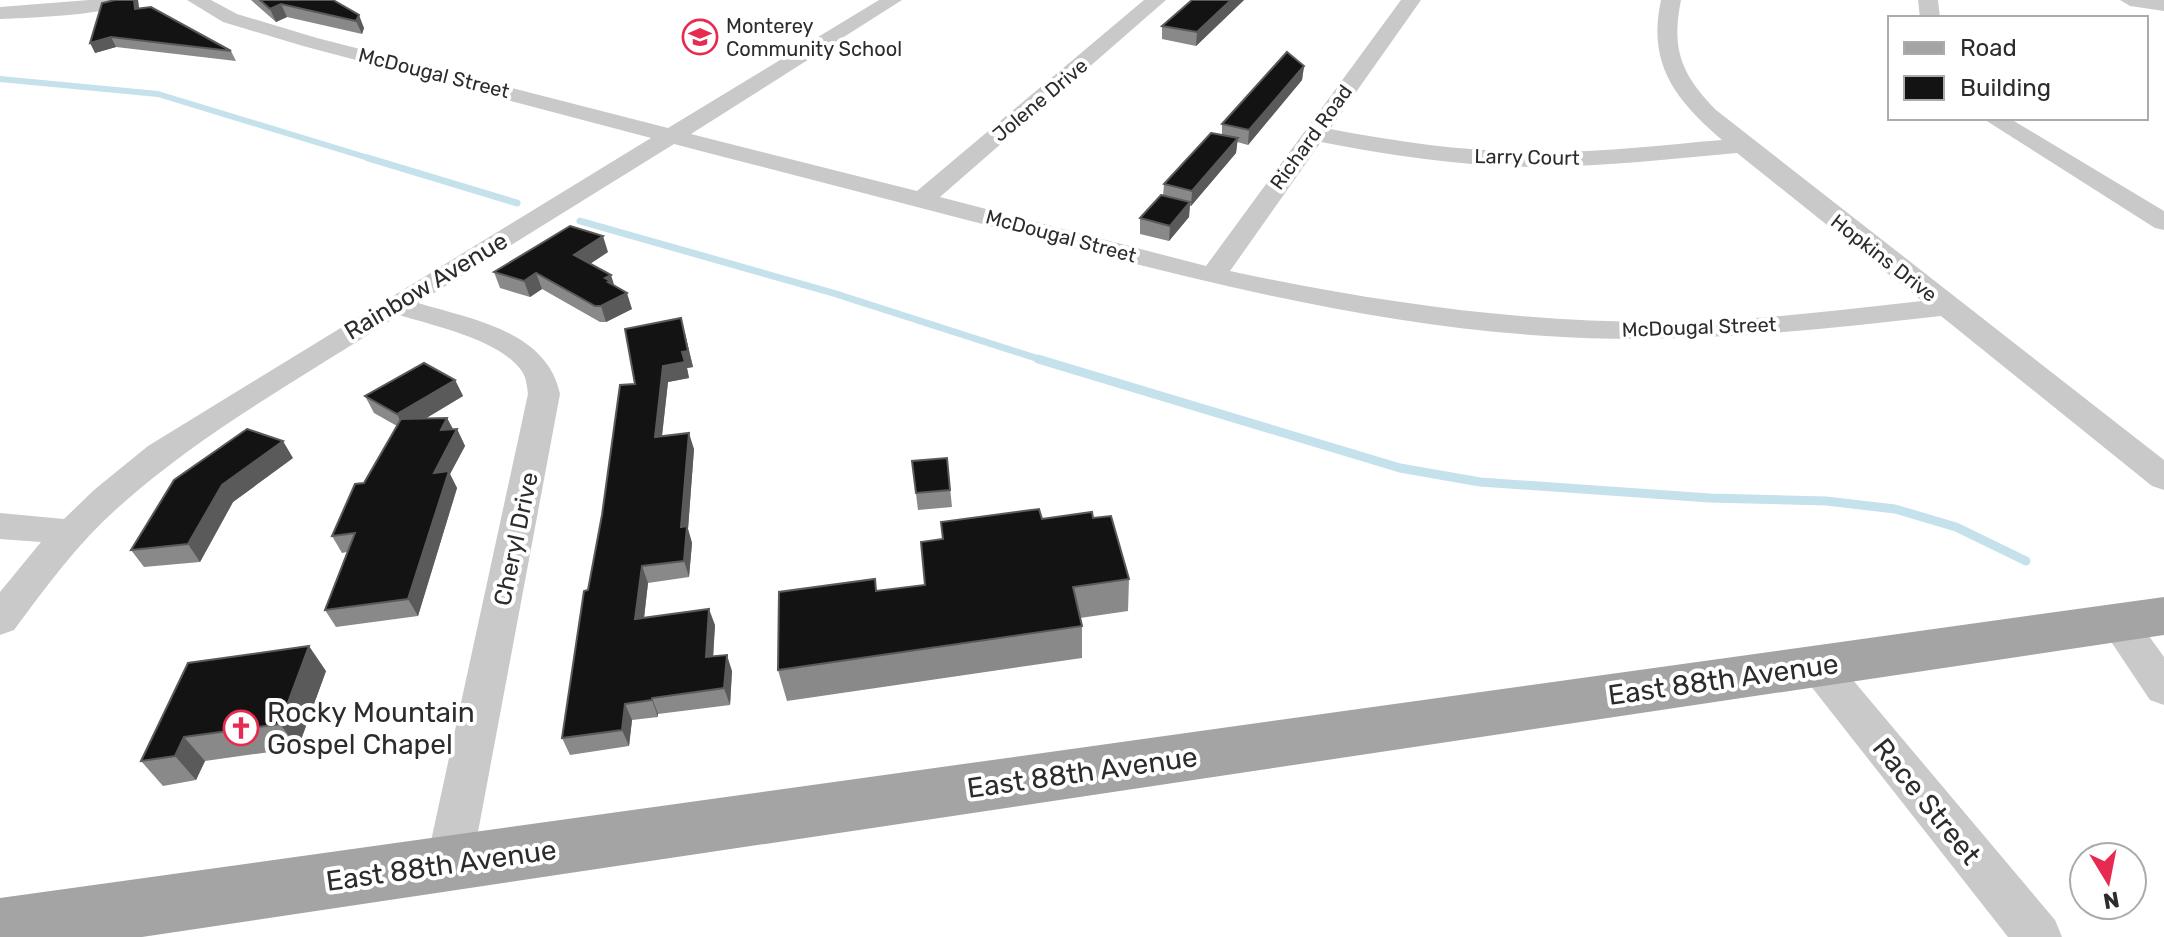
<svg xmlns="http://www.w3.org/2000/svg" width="2164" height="937" viewBox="0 0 2164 937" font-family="Rubik,sans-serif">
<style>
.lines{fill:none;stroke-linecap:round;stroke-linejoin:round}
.stream-far2{stroke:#c5e1eb;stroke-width:6}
.stream-far1{stroke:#c5e1eb;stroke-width:7}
.stream{stroke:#c5e1eb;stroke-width:9}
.minor{fill:#c9c9c9;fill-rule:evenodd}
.major{fill:#a4a4a4;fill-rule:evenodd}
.wall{fill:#898989}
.shaded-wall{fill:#5a5a5a}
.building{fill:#131313;stroke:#5a5a5a;stroke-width:2}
.labels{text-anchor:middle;stroke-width:8;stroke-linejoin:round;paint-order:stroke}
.far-poi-label{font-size:20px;fill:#2c2c2c;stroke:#fff;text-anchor:start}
.far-street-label{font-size:20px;fill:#2c2c2c;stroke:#fff}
.street-label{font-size:24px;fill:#2c2c2c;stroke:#fff}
.near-street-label{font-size:28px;fill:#2c2c2c;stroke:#fff}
.near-poi-label{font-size:28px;fill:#2c2c2c;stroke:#fff;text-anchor:start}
</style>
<rect width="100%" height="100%" fill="#fff"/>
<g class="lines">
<polyline class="stream-far2" points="0,79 158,94 375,160"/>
<g class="stream-far1">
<polyline points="368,158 517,203"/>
<polyline points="580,221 833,293 1045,361"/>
</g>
<polyline class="stream" points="1038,359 1400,468 1480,482 1710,498 1826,501 1895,509 1956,527 2026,561"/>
<g class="minor">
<path d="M89,0H135C119,15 25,18 0,19V7Z"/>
<path d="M187,0H211L237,14L317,38L668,128L879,0H902L691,134L917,191L1144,0H1166L940,197L1206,266L1401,0H1421L1330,129C1398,142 1468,152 1538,152C1599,153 1660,145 1722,140C1675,99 1647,64 1661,0H1681C1671,49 1681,74 1716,110L2164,460V490L2152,486L1941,316C1809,331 1679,345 1546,336C1375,325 1210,284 1044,240C921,208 798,176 674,144L418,303C471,319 547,331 560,394L472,864L465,879L449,885L433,879L426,864L528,394C527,386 526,376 521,370C498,339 434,326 399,315C305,376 204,431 121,505C79,541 46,587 14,630L0,635V592L41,542L0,539V513L64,519L94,490L148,446L651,138L303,46L223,22ZM1321,142C1393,156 1467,167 1541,167C1606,166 1672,159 1737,153L1922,301C1833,311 1745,322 1656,322C1513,322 1371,301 1230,271Z"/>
<polygon points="1918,0 1938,0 1940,18 1920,18"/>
<polygon points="2120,0 2164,0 2164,11 2130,6"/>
<polygon points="1982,118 2009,118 2164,211 2164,230 2155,228"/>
<polygon points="2117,607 2131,611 2164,657 2164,705 2150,700 2098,622 2103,611"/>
<polygon points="1817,649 1831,654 2055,920 2062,937 2008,937 1803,676 1797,665 1803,654"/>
</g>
<polygon class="major" points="2164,597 2164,635 142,937 0,937 0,898"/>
</g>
<g class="wall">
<polygon points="115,0 138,0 139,8 231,51 236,61 116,47 95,53"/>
<polygon points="251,0 333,0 364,28 362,34 287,17 276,22"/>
<polygon points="1192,0 1244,0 1196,46 1162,39 1162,26"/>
<polygon points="1304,66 1302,80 1248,145 1237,142 1236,153 1191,206 1190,206 1189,217 1169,241 1140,234 1140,218 1163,196 1164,184 1222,135 1222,124"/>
<polygon points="608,252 590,264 615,286 632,309 606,322 600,322 542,289 530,297 500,288 494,272"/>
<polygon points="685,333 693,367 687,368 689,378 668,382 662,436 694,449 688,529 692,543 689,577 648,583 644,618 715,625 713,657 732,671 730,705 658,714 658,717 632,720 629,746 570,755 562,738 588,590 635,384"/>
<polygon points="455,380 463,396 426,418 447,418 453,429 457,429 465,446 450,474 457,488 418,616 336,627 325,610 347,552 342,553 332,536 397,426 374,413 365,396"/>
<polygon points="293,458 233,502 200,562 144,567 131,550"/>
<polygon points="947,458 952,507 918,510 912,461"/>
<polygon points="1093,518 1129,579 1128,611 1080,618 1082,626 1082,658 787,701 778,670 878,591 925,585 943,539 1042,519"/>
<polygon points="188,663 326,671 298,748 205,761 196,780 163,786 141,761"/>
</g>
<g class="shaded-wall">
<polygon points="134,0 138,0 140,19 135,9"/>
<polygon points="1231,0 1244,0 1196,46 1197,32"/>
<polygon points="281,4 287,17 276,22 270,9"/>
<polygon points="359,15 364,28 362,34 356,21"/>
<polygon points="111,37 116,47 95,53 90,43"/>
<polygon points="1304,66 1302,80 1248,145 1249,130"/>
<polygon points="1238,138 1236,153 1191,206 1192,191"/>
<polygon points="1190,202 1189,217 1169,241 1170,226"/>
<polygon points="603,236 608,252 579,271 574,255"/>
<polygon points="536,273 542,289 530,297 524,281"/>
<polygon points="611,275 616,291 605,278"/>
<polygon points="627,293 632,309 606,322 601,306"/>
<polygon points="681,318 693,367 687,368 689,378 668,382 660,453 655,437 663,366"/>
<polygon points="455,380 463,396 405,431 397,414"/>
<polygon points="447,418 455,433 457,429 465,446 450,474 457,488 418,616 408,599 434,473 441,430"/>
<polygon points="689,433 694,449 688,529 692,543 689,577 684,561 681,527"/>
<polygon points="283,441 293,458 233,502 200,562 188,544 222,485"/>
<polygon points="642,566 648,583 642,635 635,619"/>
<polygon points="709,609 715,625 712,674 706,657"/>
<polygon points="309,646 326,671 298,748 280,724"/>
<polygon points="727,655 732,671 730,705 724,688"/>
<polygon points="652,698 658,714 658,717 652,700"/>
<polygon points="625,704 632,720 629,746 622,730"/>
<polygon points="184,737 205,761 196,780 175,756"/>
</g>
<g class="building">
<polygon points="115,0 134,0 135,9 151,7 231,51 111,37 90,43 102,3"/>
<polygon points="260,0 333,0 359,15 356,21 281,4 270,9"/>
<polygon points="1192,0 1231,0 1197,32 1162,26"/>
<polygon points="1287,52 1304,66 1249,130 1222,124"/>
<polygon points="1211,133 1238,138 1192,191 1164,184"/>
<polygon points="1161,195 1190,202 1170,226 1140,218"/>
<polygon points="570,226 603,236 574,255 611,275 605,278 610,281 608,282 627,293 601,306 595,306 536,273 524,281 494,272"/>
<polygon points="681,318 688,351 682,352 685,362 663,366 655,437 689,433 681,527 687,526 684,561 642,566 635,619 709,609 706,657 727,655 724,688 652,698 652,700 625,704 622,730 562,738 584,591 588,590 602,515 620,385 635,384 625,329"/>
<polygon points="424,363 455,380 397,414 365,396"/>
<polygon points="447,418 441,430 457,429 434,473 449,471 408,599 325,610 355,533 332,536 355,484 364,483 401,419"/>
<polygon points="247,429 283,441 222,485 188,544 131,550 174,480"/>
<polygon points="947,458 950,490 916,493 912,461"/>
<polygon points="1039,509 1042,519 1092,512 1093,518 1111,516 1129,579 1073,587 1082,626 778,670 779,592 875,579 876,591 925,585 921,542 943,539 941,522"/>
<polygon points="309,646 280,724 184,737 175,756 141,761 188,663"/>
</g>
<defs>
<g id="school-ring" transform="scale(1.8)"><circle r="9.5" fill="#fff" stroke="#e72b50" stroke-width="1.5"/><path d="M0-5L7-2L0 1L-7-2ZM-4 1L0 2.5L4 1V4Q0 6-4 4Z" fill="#e72b50"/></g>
<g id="church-ring" transform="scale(1.8)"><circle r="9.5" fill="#fff" stroke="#e72b50" stroke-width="1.5"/><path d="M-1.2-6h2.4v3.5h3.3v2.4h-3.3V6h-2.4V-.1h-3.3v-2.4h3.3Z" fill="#e72b50"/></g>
</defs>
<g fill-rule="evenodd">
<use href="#school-ring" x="700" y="37"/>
<use href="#church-ring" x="241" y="728"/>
</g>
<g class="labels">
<g class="far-poi-label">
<text x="726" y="33">Monterey<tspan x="726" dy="23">Community School</tspan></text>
</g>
<g class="far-street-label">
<text transform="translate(434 73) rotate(14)" y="7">McDougal Street</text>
<text transform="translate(1040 100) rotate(-40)" y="7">Jolene Drive</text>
<text transform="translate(1311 137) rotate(-54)" y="7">Richard Road</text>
<text transform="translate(1527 157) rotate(1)" y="7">Larry Court</text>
<text transform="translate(1061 236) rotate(15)" y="7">McDougal Street</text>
<text transform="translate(1884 258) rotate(38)" y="7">Hopkins Drive</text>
<text transform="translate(1699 327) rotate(-2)" y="7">McDougal Street</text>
</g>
<g class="street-label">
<text transform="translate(426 286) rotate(-31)" y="8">Rainbow Avenue</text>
<text transform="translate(516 539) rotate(-78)" y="8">Cheryl Drive</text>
</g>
<g class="near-street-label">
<text transform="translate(1723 679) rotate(-8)" y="10">East 88th Avenue</text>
<text transform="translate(1082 772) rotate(-8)" y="10">East 88th Avenue</text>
<text transform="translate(1927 801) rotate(51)" y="10">Race Street</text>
<text transform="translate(441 865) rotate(-8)" y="10">East 88th Avenue</text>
</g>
<g class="near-poi-label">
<text x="267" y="722">Rocky Mountain<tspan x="267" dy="32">Gospel Chapel</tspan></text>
</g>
</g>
<rect x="1888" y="16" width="260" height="104" fill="#ffffff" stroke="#ababab" stroke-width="2"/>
<rect x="1904" y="42" width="40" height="12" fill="#a4a4a4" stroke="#ababab" stroke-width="2"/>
<text x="1960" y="56" font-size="24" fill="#2c2c2c">Road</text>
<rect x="1904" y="76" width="40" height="24" fill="#131313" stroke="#ababab" stroke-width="2"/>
<text x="1960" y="96" font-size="24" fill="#2c2c2c">Building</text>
<g transform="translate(2108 881) rotate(170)"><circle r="38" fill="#ffffff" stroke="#ababab" stroke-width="2"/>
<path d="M0-6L14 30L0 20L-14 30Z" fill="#e72b50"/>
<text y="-12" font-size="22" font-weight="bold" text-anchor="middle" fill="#2c2c2c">N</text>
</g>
</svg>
